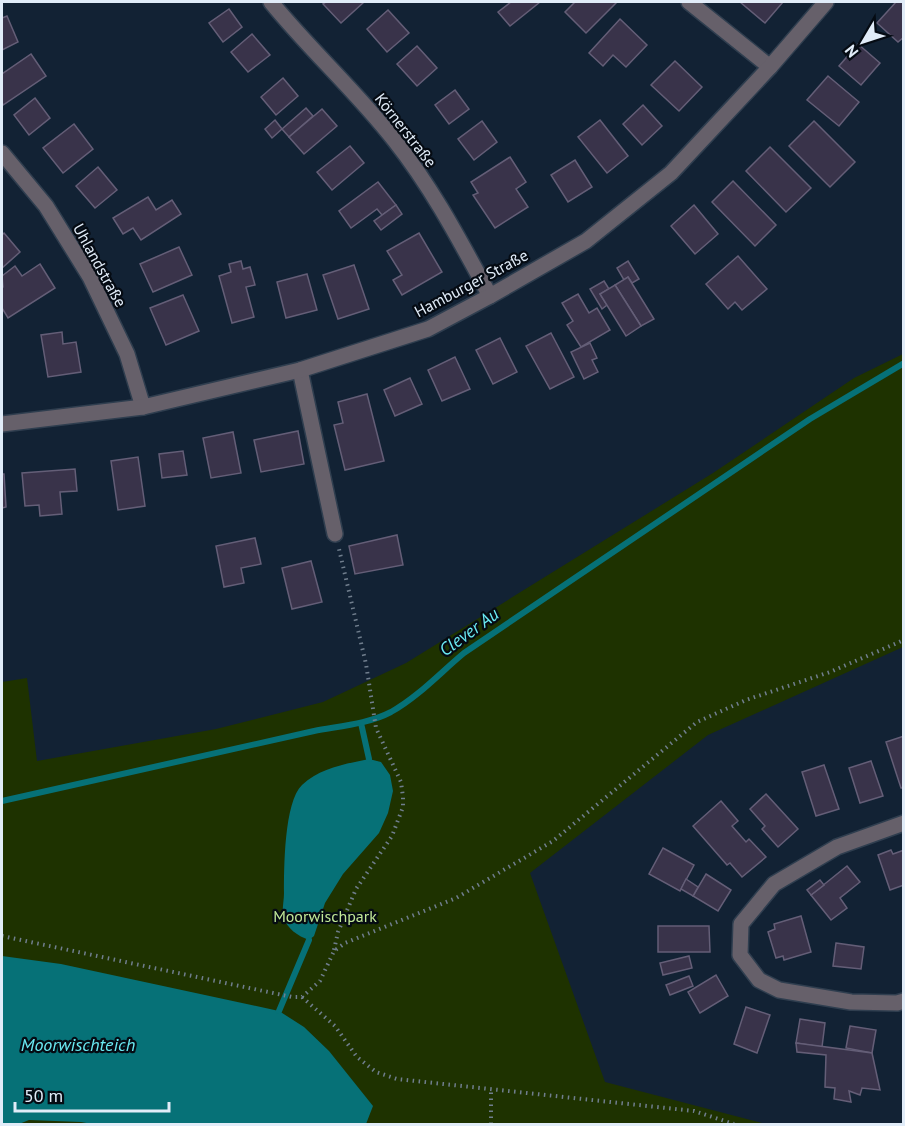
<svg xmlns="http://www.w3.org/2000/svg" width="905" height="1126" viewBox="0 0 905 1126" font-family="'PT Sans',sans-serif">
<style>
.green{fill:#1e3200}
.water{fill:#067177}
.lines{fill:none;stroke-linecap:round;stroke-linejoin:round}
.stream{stroke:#067177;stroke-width:6}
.building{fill:#39334a;stroke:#645e77;stroke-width:1.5}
.minor-casing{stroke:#2f3e4f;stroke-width:18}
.path{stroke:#707e8d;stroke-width:4;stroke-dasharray:1.5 4.5;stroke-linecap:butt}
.minor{stroke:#66606a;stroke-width:15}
.labels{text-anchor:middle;stroke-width:4.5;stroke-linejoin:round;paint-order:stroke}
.street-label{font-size:16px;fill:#e1ecf8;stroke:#050b13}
.park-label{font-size:16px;fill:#c2e998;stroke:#050b13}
.water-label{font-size:18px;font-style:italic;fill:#6aeaf3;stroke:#050b13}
</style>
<rect width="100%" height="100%" fill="#122234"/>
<polygon class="green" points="903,354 903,647 708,735 530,873 605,1082 766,1124 2,1124 2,682 27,678 37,761 216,729 323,702 406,663 713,473 854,378"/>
<g class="water">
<path d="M369,759L381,762L390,775L393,791L388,813L379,833L343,874L325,903L314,936L309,940C298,936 287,929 283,916C282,909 284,900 284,893C284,869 284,802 302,785C320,768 345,764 369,759Z"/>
<polygon points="2,956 61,964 279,1011 304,1027 329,1051 373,1106 366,1124 92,1124 81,1122 29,1120 19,1124 2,1124"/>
</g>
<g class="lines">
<g class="stream">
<polyline points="361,723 369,759"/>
<path d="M2,801L314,731C340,726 368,724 391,712C418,697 441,672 464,653L810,419L904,363"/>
<polyline points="279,1011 309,940"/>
</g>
</g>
<g class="building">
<polygon points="326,2 364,2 341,23 323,4"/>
<polygon points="511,2 540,2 510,26 498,12"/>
<polygon points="575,2 617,2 586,33 565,12"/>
<polygon points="740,2 783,2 765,23"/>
<polygon points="896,2 904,2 904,37 898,42 877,23"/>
<polygon points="229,9 242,27 223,42 209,23"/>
<polygon points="388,10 409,33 387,52 367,29"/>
<polygon points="7,16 18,42 2,50 2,18"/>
<polygon points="620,19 647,45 626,67 613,55 603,66 589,53"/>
<polygon points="252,34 270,55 248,72 231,52"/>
<polygon points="858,44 880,63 861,85 839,66"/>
<polygon points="417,46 437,68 417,86 397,64"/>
<polygon points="31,54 46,76 3,105 2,102 2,74"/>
<polygon points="675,61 702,87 679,111 651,85"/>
<polygon points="828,76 859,102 839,126 807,100"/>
<polygon points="283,78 298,96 276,115 261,97"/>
<polygon points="455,90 469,109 449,124 435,105"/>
<polygon points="35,98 50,118 29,135 14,115"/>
<polygon points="643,105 662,126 642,145 623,124"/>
<polygon points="306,108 313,116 289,137 282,129"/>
<polygon points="322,109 337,126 304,154 289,137"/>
<polygon points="275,120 282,129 272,138 265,129"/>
<polygon points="600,120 628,156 607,173 578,137"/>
<polygon points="482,121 497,142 474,160 458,139"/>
<polygon points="814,121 855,162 830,187 789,146"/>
<polygon points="74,124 93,149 63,173 43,148"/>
<polygon points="350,146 364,163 332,190 317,172"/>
<polygon points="770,147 811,188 786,212 746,171"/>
<polygon points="510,157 526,182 516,189 528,207 495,228 473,195 478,193 471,182"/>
<polygon points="575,160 592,187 568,202 551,175"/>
<polygon points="98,167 117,190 95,208 76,186"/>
<polygon points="733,181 776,225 755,246 712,202"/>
<polygon points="378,182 396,205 382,215 377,209 351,228 339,211"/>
<polygon points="148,197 156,210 172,200 181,214 141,240 133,228 123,234 113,218"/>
<polygon points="396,205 402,214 381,230 374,221"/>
<polygon points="694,205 718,234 695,254 671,226"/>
<polygon points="4,233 20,252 2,268 2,235"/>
<polygon points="419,233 442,272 402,295 393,280 402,275 387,251"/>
<polygon points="179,247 192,275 153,292 140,264"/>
<polygon points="738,256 767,289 742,310 735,302 728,309 706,284"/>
<polygon points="241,261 243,269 250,267 255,285 246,287 254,317 232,323 219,276 231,272 229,264"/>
<polygon points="628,261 639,279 632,283 628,277 624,280 617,268"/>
<polygon points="40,264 55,288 8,318 2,308 2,288 3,287 2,276 15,266 22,276"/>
<polygon points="354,265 369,309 338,319 323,275"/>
<polygon points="307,274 317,310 286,318 277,282"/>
<polygon points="628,277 654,319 641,326 615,285"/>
<polygon points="604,281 609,289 600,294 607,305 602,309 590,289"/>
<polygon points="615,285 641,326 626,336 600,294"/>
<polygon points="578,294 589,313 597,308 610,330 581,347 567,325 573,321 562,303"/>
<polygon points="183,295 199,331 166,345 150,308"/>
<polygon points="62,332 63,344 76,342 81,372 48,377 41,335"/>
<polygon points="551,333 574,377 550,389 526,346"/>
<polygon points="500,338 517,372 493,384 476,350"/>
<polygon points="590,343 597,358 592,360 598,372 584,379 571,352"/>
<polygon points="455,357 470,389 442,401 428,370"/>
<polygon points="410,378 422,404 395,416 384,390"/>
<polygon points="367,394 384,461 345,470 334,425 343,423 338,402"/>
<polygon points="298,431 304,464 261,472 254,440"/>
<polygon points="233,432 241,473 211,478 203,438"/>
<polygon points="183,451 187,475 162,478 159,454"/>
<polygon points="138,457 145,506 118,510 111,461"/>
<polygon points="75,469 77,491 60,492 62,514 40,516 39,505 25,506 22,473"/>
<polygon points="2,474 4,474 6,507 2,508"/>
<polygon points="397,535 403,565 355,574 349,546"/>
<polygon points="255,538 261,564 241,568 244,583 224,587 216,546"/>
<polygon points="311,561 322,602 292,609 282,568"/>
<polygon points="904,736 904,788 901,788 886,742"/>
<polygon points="871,761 883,796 860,803 849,768"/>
<polygon points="824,765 839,809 816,816 802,772"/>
<polygon points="766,794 798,829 778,847 762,829 765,826 750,809"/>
<polygon points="721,801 738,821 732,826 746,842 749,839 766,857 742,877 730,863 727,865 693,826"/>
<polygon points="663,848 694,865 680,891 649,874"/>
<polygon points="891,850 893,854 904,850 904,885 890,890 878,855"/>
<polygon points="847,866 860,882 840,898 847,908 831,920 811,895"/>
<polygon points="706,874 731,890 718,911 693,896"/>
<polygon points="686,879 698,887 693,896 681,889"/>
<polygon points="820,880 824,885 811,895 807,890"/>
<polygon points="801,916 811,952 784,960 783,956 776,958 768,932 775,929 774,924"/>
<polygon points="658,926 709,926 710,952 658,952"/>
<polygon points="836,943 864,947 861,969 833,966"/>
<polygon points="689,956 692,968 663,975 660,963"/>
<polygon points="716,975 728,996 700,1013 688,992"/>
<polygon points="689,976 693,986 670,995 666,985"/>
<polygon points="746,1007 770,1015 757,1053 734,1044"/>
<polygon points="800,1019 825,1023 822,1047 796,1043"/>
<polygon points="850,1026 876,1030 872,1053 846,1048"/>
<polygon points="796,1043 872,1053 880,1090 862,1088 860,1095 849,1091 851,1102 834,1099 835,1088 825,1087 826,1055 797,1052"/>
</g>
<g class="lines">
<g class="minor-casing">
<g id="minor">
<path d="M271,2C310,50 357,92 395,141C433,189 461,243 490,296"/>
<polyline points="689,2 770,67"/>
<polyline points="2,153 46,206 90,277 127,354 143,407"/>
<polyline points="300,370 335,534"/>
<polyline points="2,424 143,407 300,370 428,329 490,296 586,241 671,173 770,67 826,2"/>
<polyline points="904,823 837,847 774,884 741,924 740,955 759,980 779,990 851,1002 897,1003 904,1001"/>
</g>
</g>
<g class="path">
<polyline points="2,936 292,997 302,997 320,981 334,951 345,943 456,898 553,841 697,722 746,700 830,672 904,640"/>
<polyline points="334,950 338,932 356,889 392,836 403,807 403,797 401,782 376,728 366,664 339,549"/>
<polyline points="302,997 335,1026 357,1057 376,1072 397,1079 694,1111 734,1124"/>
<polyline points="491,1124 491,1090"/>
</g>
<use href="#minor" class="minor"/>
</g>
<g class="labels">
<g class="street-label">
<text transform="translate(406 130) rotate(52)" y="6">Körnerstraße</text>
<text transform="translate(100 265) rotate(61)" y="6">Uhlandstraße</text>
<text transform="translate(471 283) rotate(-28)" y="6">Hamburger Straße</text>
</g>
<g class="park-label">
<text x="325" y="922">Moorwischpark</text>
</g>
<g class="water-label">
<text transform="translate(469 632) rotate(-36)" y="6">Clever Au</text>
<text x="78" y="1051">Moorwischteich</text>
</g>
</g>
<rect width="905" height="1126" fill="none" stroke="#e1ecf8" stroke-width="6"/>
<g transform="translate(863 42) rotate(231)" stroke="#050b13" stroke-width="4.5" paint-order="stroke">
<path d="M0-4.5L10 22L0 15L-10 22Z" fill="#e1ecf8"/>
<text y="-9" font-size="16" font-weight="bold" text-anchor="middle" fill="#e1ecf8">N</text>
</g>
<path d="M15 1102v9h154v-9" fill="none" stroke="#e1ecf8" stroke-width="3"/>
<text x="24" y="1102" font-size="18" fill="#e1ecf8" stroke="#050b13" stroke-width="4.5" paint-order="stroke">50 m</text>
</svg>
